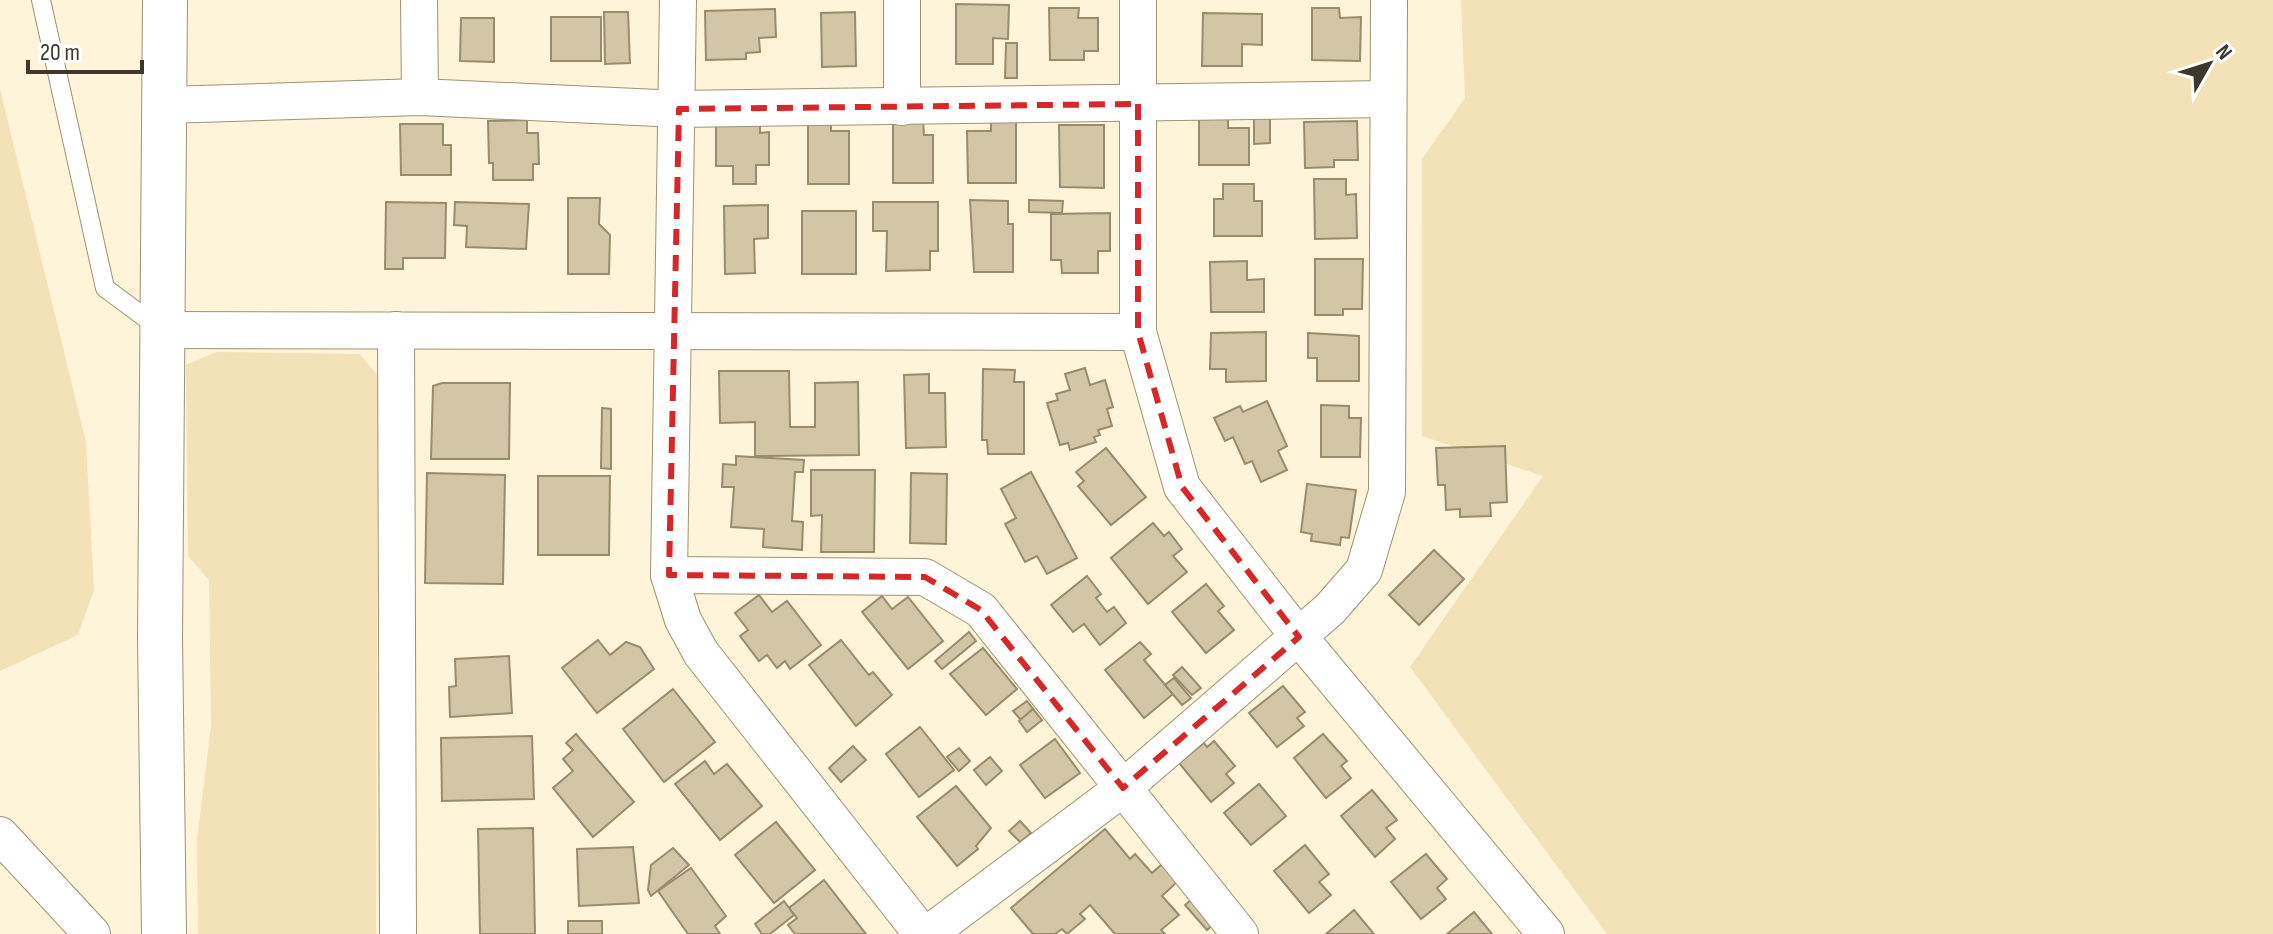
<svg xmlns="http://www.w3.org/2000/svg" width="2273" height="934" viewBox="0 0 2273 934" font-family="'Sofia Sans Condensed',sans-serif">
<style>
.green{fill:#f3e2b7}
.building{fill:#d3c6a6;stroke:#988c6d;stroke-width:2}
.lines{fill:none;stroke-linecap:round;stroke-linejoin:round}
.service-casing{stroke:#9e9273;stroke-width:20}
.minor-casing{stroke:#9e9273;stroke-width:38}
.tertiary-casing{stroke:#9e9273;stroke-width:46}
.service{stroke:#fff;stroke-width:18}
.minor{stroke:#fff;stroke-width:36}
.tertiary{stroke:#fff;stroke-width:44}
.marked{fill:none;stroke:#d62828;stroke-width:6;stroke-dasharray:16 10;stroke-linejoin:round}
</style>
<rect width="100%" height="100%" fill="#fef4d9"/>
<g class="green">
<polygon points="1461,0 2273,0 2273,934 1607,934 1410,667 1543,476 1422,436 1422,159 1465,98"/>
<polygon points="0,89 86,442 94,590 78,635 0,671"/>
<polygon points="216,352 360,354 378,376 376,934 198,934 197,840 211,726 209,580 188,556 186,365"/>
</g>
<g class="building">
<polygon points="956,4 1009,5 1008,39 993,38 993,64 956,64"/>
<polygon points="1049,8 1079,8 1078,18 1098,18 1098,51 1084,51 1084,60 1050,60"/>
<polygon points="1312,8 1339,8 1340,18 1361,17 1360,61 1312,60"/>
<polygon points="775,9 776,37 759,38 760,52 746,53 746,59 706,60 705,11"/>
<polygon points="604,12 628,12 630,63 605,64"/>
<polygon points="855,12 856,66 822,67 821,13"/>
<polygon points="1203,13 1262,14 1262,45 1242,44 1242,66 1202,66"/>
<rect x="551" y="17" width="50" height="44"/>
<polygon points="461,18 494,18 494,62 460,61"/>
<polygon points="1006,43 1017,43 1017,78 1005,78"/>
<polygon points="1254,113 1270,114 1270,143 1254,144"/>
<polygon points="716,118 760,118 760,133 769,132 769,165 756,165 756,184 733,184 733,166 716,166"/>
<polygon points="1199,118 1228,118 1228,128 1249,128 1249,165 1199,165"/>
<polygon points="893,119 923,119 924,135 933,135 933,183 893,183"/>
<polygon points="991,119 1016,119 1016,183 968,183 967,131 991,131"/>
<polygon points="527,120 527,133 538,133 539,164 533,164 533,180 493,180 493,163 489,163 488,121"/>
<polygon points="1357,121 1358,160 1334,160 1334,167 1305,168 1304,122"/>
<polygon points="808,122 831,122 831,131 849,131 849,184 808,184"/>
<polygon points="400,124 443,124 443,145 451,145 451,175 401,175"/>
<polygon points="1059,125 1104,125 1104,188 1060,187"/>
<polygon points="1314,179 1346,179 1346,195 1356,194 1357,238 1315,239"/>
<polygon points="1223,184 1254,184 1254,201 1262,201 1262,236 1214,236 1214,199 1223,199"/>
<polygon points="568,198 600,198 599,224 610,235 609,274 568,274"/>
<polygon points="970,200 1008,201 1008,224 1013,224 1013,272 974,272"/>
<polygon points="1029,200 1063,201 1062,213 1029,212"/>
<polygon points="386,202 446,203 445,258 403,258 403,269 385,269"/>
<polygon points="455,202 529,204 526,249 466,247 467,226 454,225"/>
<polygon points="873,202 938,202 938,251 930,251 930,270 886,271 887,231 873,231"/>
<polygon points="768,205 768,238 754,239 755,273 725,274 724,206"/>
<rect x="802" y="211" width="54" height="63"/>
<polygon points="1110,213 1110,251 1098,251 1098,273 1062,273 1061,260 1051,260 1051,214"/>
<polygon points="1315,259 1363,259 1362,309 1343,309 1343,315 1315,315"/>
<polygon points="1247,261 1247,280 1264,279 1264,312 1211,312 1210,262"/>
<polygon points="1266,332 1266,381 1226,382 1226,369 1210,369 1211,333"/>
<polygon points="1308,333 1359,336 1359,381 1317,381 1317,358 1308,358"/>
<polygon points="1085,368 1090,385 1105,380 1113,407 1107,409 1112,426 1098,430 1100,435 1094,437 1096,442 1070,450 1068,443 1060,445 1047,403 1058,400 1056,394 1070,390 1065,374"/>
<polygon points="983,369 1015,370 1014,382 1024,382 1024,454 988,454 987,440 982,440"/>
<polygon points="719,371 789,371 790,427 815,427 815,383 858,382 859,455 755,456 755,422 720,423"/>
<polygon points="929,374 929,393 945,393 946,447 906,448 904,375"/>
<polygon points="442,383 510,383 509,459 431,459 433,386"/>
<polygon points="1267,401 1287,446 1278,451 1287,470 1261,482 1252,461 1245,464 1233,437 1225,441 1214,418 1240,406 1243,412"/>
<polygon points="1321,405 1349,406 1349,418 1361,418 1360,457 1321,457"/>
<polygon points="602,408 611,409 611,469 601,468"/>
<polygon points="1505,446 1507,502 1490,503 1491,516 1460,517 1460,509 1446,510 1445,485 1438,485 1436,448"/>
<polygon points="1106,448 1146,497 1111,525 1078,486 1084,481 1076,472"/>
<polygon points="736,456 804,460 803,472 795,472 792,521 803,522 802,550 763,547 764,529 731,527 734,487 722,487 723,464 736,465"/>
<polygon points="811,470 875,470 874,552 821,552 822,515 811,516"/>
<polygon points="1031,472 1077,558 1047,574 1037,556 1025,562 1005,524 1016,518 1001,489"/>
<polygon points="427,473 505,475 503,584 425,583"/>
<polygon points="911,473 947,474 946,544 910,543"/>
<polygon points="538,476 610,476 609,555 538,555"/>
<polygon points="1307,484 1356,490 1349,538 1341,537 1340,545 1311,541 1312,534 1301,532"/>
<polygon points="1153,523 1164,536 1169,532 1182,549 1173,556 1187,572 1148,604 1111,558"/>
<polygon points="1434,550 1464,579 1419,625 1389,595"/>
<polygon points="1087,576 1101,594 1096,598 1107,612 1114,607 1126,623 1100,645 1084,624 1073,632 1051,605"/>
<polygon points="1206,584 1224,606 1218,611 1234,630 1206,653 1172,612"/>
<polygon points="759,595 772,612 787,601 821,645 790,669 785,661 777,668 767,655 759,661 740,636 748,630 735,613"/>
<polygon points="882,596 892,609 908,597 943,641 908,669 862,612"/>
<polygon points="969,632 976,641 942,669 935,661"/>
<polygon points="598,640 610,655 626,642 640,647 654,669 597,713 562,668"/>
<polygon points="841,640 869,675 873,672 892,695 856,726 809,665"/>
<polygon points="1140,642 1151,654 1144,660 1173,694 1144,718 1105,670"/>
<polygon points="983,648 1017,689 986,715 950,674"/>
<polygon points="509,656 512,713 450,717 449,687 456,686 455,659"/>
<polygon points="1182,667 1201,688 1192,695 1173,675"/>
<polygon points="1174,678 1191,698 1182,705 1165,685"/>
<polygon points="1283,686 1305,712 1297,718 1304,726 1277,747 1249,713"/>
<polygon points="673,689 715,742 664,782 623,729"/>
<polygon points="1027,701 1033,709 1021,720 1013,711"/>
<polygon points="1033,709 1042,720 1027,732 1019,721"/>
<polygon points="920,727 954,770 919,797 886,754"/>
<polygon points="576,734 634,802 593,837 553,788 573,771 563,759 573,750 566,743"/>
<polygon points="1323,734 1347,761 1341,766 1351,778 1326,798 1294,758"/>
<polygon points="532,736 534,799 442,801 441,738"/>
<polygon points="1055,739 1080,773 1045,798 1020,765"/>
<polygon points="1214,741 1235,766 1226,774 1234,783 1211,802 1179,763 1204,743 1207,747"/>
<polygon points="853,746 866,760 841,782 829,768"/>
<polygon points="959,748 970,761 959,771 947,757"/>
<polygon points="990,757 1002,771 986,785 974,770"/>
<polygon points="705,761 714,774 727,764 762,806 720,840 675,784"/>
<polygon points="1259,784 1286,816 1251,845 1224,813"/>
<polygon points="956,786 991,828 976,846 978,849 957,866 917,817"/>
<polygon points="1372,790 1397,820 1386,828 1395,839 1375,857 1341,816"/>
<polygon points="1020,821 1031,833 1020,842 1009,831"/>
<polygon points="776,822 815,870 774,903 735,855"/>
<polygon points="533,828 535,934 480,934 478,829"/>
<polygon points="1105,829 1130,859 1135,854 1152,873 1162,864 1177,882 1162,896 1179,915 1161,930 1165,934 1115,934 1090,905 1080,914 1085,919 1067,934 1062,929 1055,934 1033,934 1011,908"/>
<polygon points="1305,845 1329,874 1319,882 1331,895 1309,913 1274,871"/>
<polygon points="633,847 639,903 579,906 577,849"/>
<polygon points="673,848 689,865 651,896 648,890 651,865"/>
<polygon points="1426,854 1447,879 1437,888 1446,899 1421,919 1391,882"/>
<polygon points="691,868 726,916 715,926 720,934 688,934 658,891"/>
<polygon points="824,880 866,934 795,934 788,925 797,918 789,908"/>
<polygon points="1192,899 1214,924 1207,930 1185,905"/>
<polygon points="784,901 794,915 770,934 762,934 755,924"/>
<polygon points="1354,910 1374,934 1326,934"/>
<polygon points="1474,912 1492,934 1447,934"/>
<rect x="568" y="921" width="34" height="13"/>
</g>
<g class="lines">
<g class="service-casing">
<polyline id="service" points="41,0 105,288 159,328"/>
</g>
<g class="minor-casing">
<g id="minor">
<polyline points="419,0 420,97"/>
<polyline points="678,0 669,575 683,620 701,653 922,934"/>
<polyline points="1138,0 1138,332 1182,487 1299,637 1546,934"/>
<polyline points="165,105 420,97 679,109 1388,99"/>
<polyline points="902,107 902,0"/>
<polyline points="162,330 1138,332"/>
<polyline points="396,330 398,934"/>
<polyline points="669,575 925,577 981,610 1240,934"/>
<polyline points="0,835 92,934"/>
<polyline points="928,934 1123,788 1330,609 1364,570 1387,492 1389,0"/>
</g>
</g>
<g class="tertiary-casing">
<polyline id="tertiary" points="164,934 160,638 165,0"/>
</g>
<use href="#service" class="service"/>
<use href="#minor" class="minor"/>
<use href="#tertiary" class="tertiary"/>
</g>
<path class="marked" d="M1138,104V332L1182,487L1299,637L1123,788L981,610L925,577L669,575L679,109Z"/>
<g transform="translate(2209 64) rotate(51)" stroke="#ffffff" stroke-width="6" paint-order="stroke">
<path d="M0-6L14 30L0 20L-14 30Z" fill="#3d382b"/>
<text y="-12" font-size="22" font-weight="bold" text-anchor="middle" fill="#3d382b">N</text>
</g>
<path d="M28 60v12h114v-12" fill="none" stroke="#3d382b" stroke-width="4"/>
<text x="40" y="60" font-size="24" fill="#3d382b" stroke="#ffffff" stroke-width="6" paint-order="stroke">20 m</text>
</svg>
